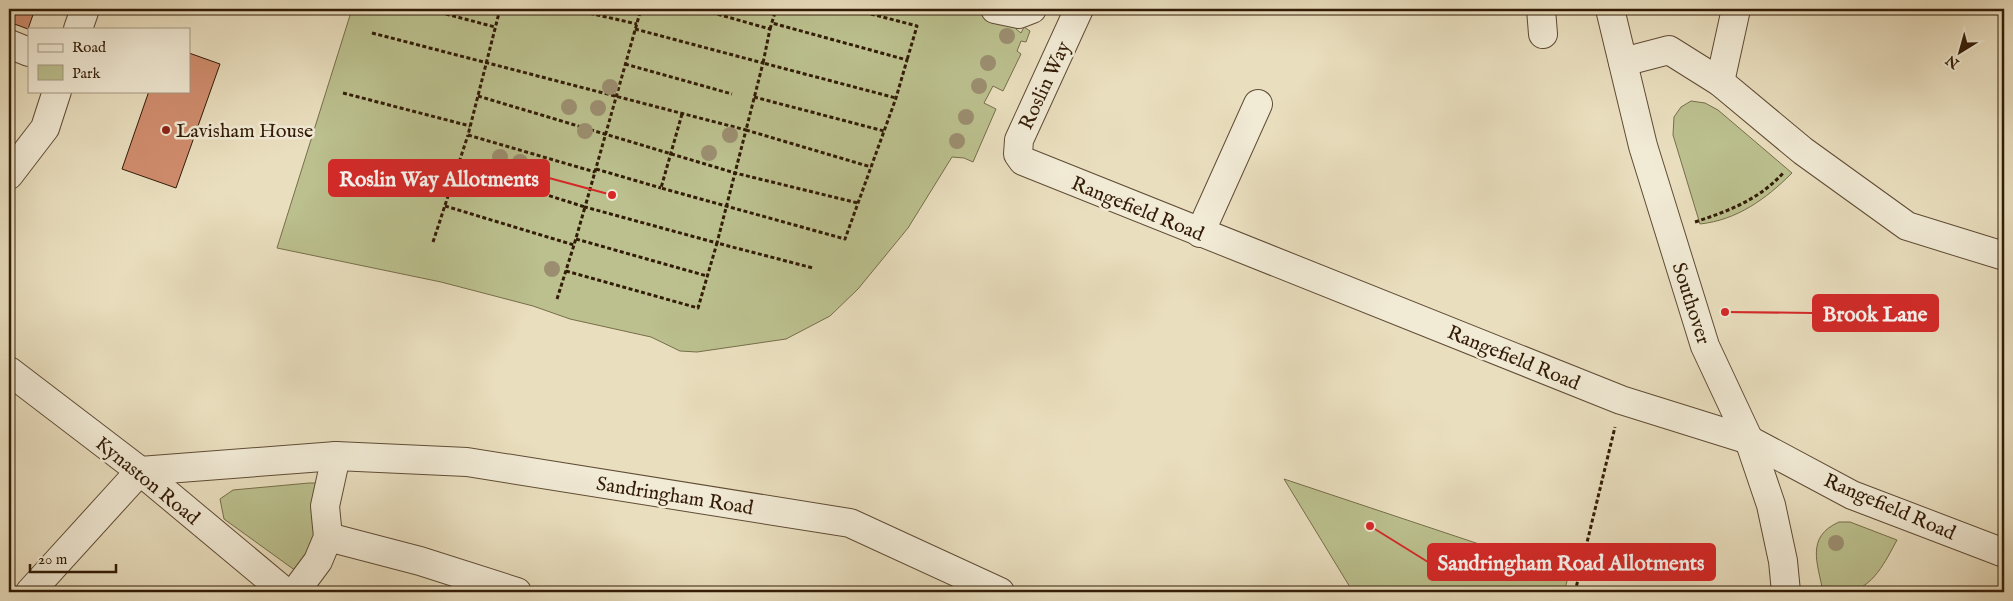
<svg xmlns="http://www.w3.org/2000/svg" width="2013" height="601" viewBox="0 0 2013 601" font-family="'IM FELL English',serif">
<style>
.green{fill:#bbc08e;stroke:#776e4a}
.building{fill:#d08d6e;stroke:#331c07}
.lines{fill:none;stroke-linecap:round;stroke-linejoin:round}
.minor-casing{stroke:#604c35;stroke-width:30}
.path{stroke:#331c07;stroke-width:3;stroke-dasharray:4 2.5;stroke-linecap:butt}
.minor{stroke:#f1ead5;stroke-width:28}
.tree{fill:#9b8e70}
.poi-dot{fill:#8f2418;stroke:#f1ead5;stroke-width:2}
.labels{text-anchor:middle;stroke-width:5;stroke-linejoin:round;paint-order:stroke}
.street-label{font-size:20px;fill:#331c07;stroke:#f1ead5}
.poi-label{font-size:20px;fill:#331c07;stroke:#f1ead5;text-anchor:start}
.leader{fill:none;stroke:#d62828;stroke-width:2}
.callout-dot{fill:#d62828;stroke:#f1ead5;stroke-width:2}
.callout{fill:#d62828;stroke:#d62828;stroke-width:2}
.callout-label{font-size:21px;text-anchor:middle;font-weight:bold;fill:#fff}
</style>
<rect width="100%" height="100%" fill="#e9debe"/>
<filter id="stains"><feTurbulence type="fractalNoise" baseFrequency=".004" numOctaves="4"/><feColorMatrix values="0 0 0 0 .2 0 0 0 0 .09 0 0 0 0 .02 0 0 0 .5 -.17"/></filter>
<radialGradient id="worn" r=".72"><stop offset=".6" stop-color="#630" stop-opacity="0"/><stop offset="1" stop-color="#630" stop-opacity=".3"/></radialGradient>
<g class="green">
<polygon points="352,9 1017,9 1021,19 1016,29 1021,33 1024,27 1030,31 1026,42 1021,41 1017,51 1021,54 1003,91 993,86 984,103 996,109 973,162 964,158 952,157 908,228 858,289 830,316 786,339 697,352 680,351 651,337 570,319 533,306 441,282 277,248"/>
<path d="M1691,101L1705,103L1718,110L1792,173C1766,199 1737,220 1700,224L1673,135L1674,117L1681,107Z"/>
<polygon points="1284,479 1569,574 1564,592 1353,592"/>
<polygon points="309,483 319,483 315,540 296,571 224,519 220,499 233,490"/>
<path d="M1839,522H1850L1897,540C1886,560 1873,589 1847,592C1839,593 1831,592 1823,592C1818,564 1805,537 1839,522Z"/>
</g>
<g class="building">
<polygon points="9,9 35,9 28,29 9,22"/>
<polygon points="189,53 220,64 176,188 122,169 149,91 189,91"/>
</g>
<g class="lines">
<g class="minor-casing">
<g id="minor">
<polyline points="995,9 1019,14 1032,9"/>
<polyline points="1079,9 1019,140 1018,154 1023,161 1621,400 1749,440 1852,495 2004,553"/>
<polyline points="1541,9 1543,34"/>
<polyline points="1610,9 1643,146 1705,346 1749,440 1771,505 1783,561 1786,592"/>
<polyline points="78,29 85,9"/>
<polyline points="9,44 29,52"/>
<polyline points="1623,62 1669,50 1720,82 1803,151 1907,226 2004,256"/>
<polyline points="1720,82 1736,9"/>
<polyline points="9,175 45,128 57,91"/>
<polyline points="1200,233 1258,104"/>
<polyline points="9,371 140,471 285,592"/>
<polyline points="140,471 336,456 467,462 850,523 1000,592"/>
<polyline points="328,537 420,561 517,592"/>
<polyline points="30,592 140,471"/>
<polyline points="295,592 318,561 328,537 325,506 336,456"/>
</g>
</g>
<g class="path">
<polyline points="427,9 495,27"/>
<polyline points="500,9 468,135 595,172"/>
<polyline points="571,9 637,24"/>
<polyline points="699,9 770,29 763,63 896,98"/>
<polyline points="852,9 917,26 907,60"/>
<polyline points="635,29 763,63 746,130 871,167"/>
<polyline points="770,29 776,9"/>
<polyline points="372,33 746,130 717,243 585,207 641,9"/>
<polyline points="625,64 732,94"/>
<polyline points="343,93 470,126"/>
<polyline points="478,96 735,173 858,203"/>
<polyline points="754,97 884,131"/>
<polyline points="682,114 661,188 845,239 896,98 907,60 772,23"/>
<polyline points="331,161 448,196"/>
<polyline points="596,169 661,188"/>
<polyline points="445,206 574,245 585,207 458,167"/>
<path d="M1695,222C1729,211 1760,199 1784,172"/>
<polyline points="576,239 707,276"/>
<polyline points="433,242 468,135"/>
<polyline points="566,271 698,308 717,243 813,268"/>
<polyline points="557,299 574,245"/>
<polyline points="1575,592 1615,427"/>
</g>
<use href="#minor" class="minor"/>
</g>
<g class="tree">
<circle cx="1007" cy="36" r="8"/>
<circle cx="988" cy="63" r="8"/>
<circle cx="979" cy="86" r="8"/>
<circle cx="610" cy="87" r="8"/>
<circle cx="569" cy="107" r="8"/>
<circle cx="598" cy="108" r="8"/>
<circle cx="966" cy="117" r="8"/>
<circle cx="585" cy="131" r="8"/>
<circle cx="730" cy="135" r="8"/>
<circle cx="957" cy="141" r="8"/>
<circle cx="709" cy="153" r="8"/>
<circle cx="500" cy="157" r="8"/>
<circle cx="520" cy="162" r="8"/>
<circle cx="552" cy="269" r="8"/>
<circle cx="1836" cy="543" r="8"/>
</g>
<circle class="poi-dot" cx="166" cy="130" r="5"/>
<g class="labels">
<g class="street-label">
<text transform="translate(1044 85) rotate(-65)" y="7">Roslin Way</text>
<text transform="translate(1138 208) rotate(22)" y="7">Rangefield Road</text>
<text transform="translate(1692 303) rotate(72)" y="7">Southover</text>
<text transform="translate(1514 357) rotate(22)" y="7">Rangefield Road</text>
<text transform="translate(148 480) rotate(39)" y="7">Kynaston Road</text>
<text transform="translate(675 495) rotate(9)" y="7">Sandringham Road</text>
<text transform="translate(1890 506) rotate(23)" y="7">Rangefield Road</text>
</g>
<g class="poi-label">
<text x="176" y="137">Lavisham House</text>
</g>
</g>
<path class="leader" d="M612 195L549 178M1725 312L1813 313M1370 526L1428 562"/>
<g class="callout-dot">
<circle cx="612" cy="195" r="5"/>
<circle cx="1725" cy="312" r="5"/>
<circle cx="1370" cy="526" r="5"/>
</g>
<g class="callout">
<rect x="329" y="160" width="220" height="36" rx="5"/>
<rect x="1813" y="295" width="125" height="36" rx="5"/>
<rect x="1428" y="544" width="287" height="36" rx="5"/>
</g>
<g class="callout-label">
<text x="439" y="186">Roslin Way Allotments</text>
<text x="1875" y="321">Brook Lane</text>
<text x="1571" y="570">Sandringham Road Allotments</text>
</g>
<rect width="2013" height="601" fill="none" stroke="#e9debe" stroke-width="30"/>
<rect x="10" y="10" width="1993" height="581" fill="none" stroke="#331c07" stroke-width="2.5"/>
<rect x="15" y="15" width="1983" height="571" fill="none" stroke="#331c07"/>
<rect x="28" y="28" width="162" height="65" fill="#f1ead5" stroke="#a59883"/>
<rect x="38" y="44" width="25" height="8" fill="#f1ead5" stroke="#a59883"/>
<text x="72" y="52" font-size="15" fill="#331c07">Road</text>
<rect x="38" y="65" width="25" height="15" fill="#bbc08e" stroke="#a59883"/>
<text x="72" y="78" font-size="15" fill="#331c07">Park</text>
<g transform="translate(1960 52) rotate(217)" stroke="#f1ead5" stroke-width="4" paint-order="stroke">
<path d="M0-4L9 19L0 12L-9 19Z" fill="#331c07"/>
<text y="-8" font-size="14" font-weight="bold" text-anchor="middle" fill="#331c07">N</text>
</g>
<path d="M30 564v8h86v-8" fill="none" stroke="#331c07" stroke-width="2.5"/>
<text x="38" y="564" font-size="15" fill="#331c07" stroke="#f1ead5" stroke-width="4" paint-order="stroke">20 m</text>
<rect width="100%" height="100%" filter="url(#stains)"/>
<rect width="100%" height="100%" fill="url(#worn)"/>
</svg>
